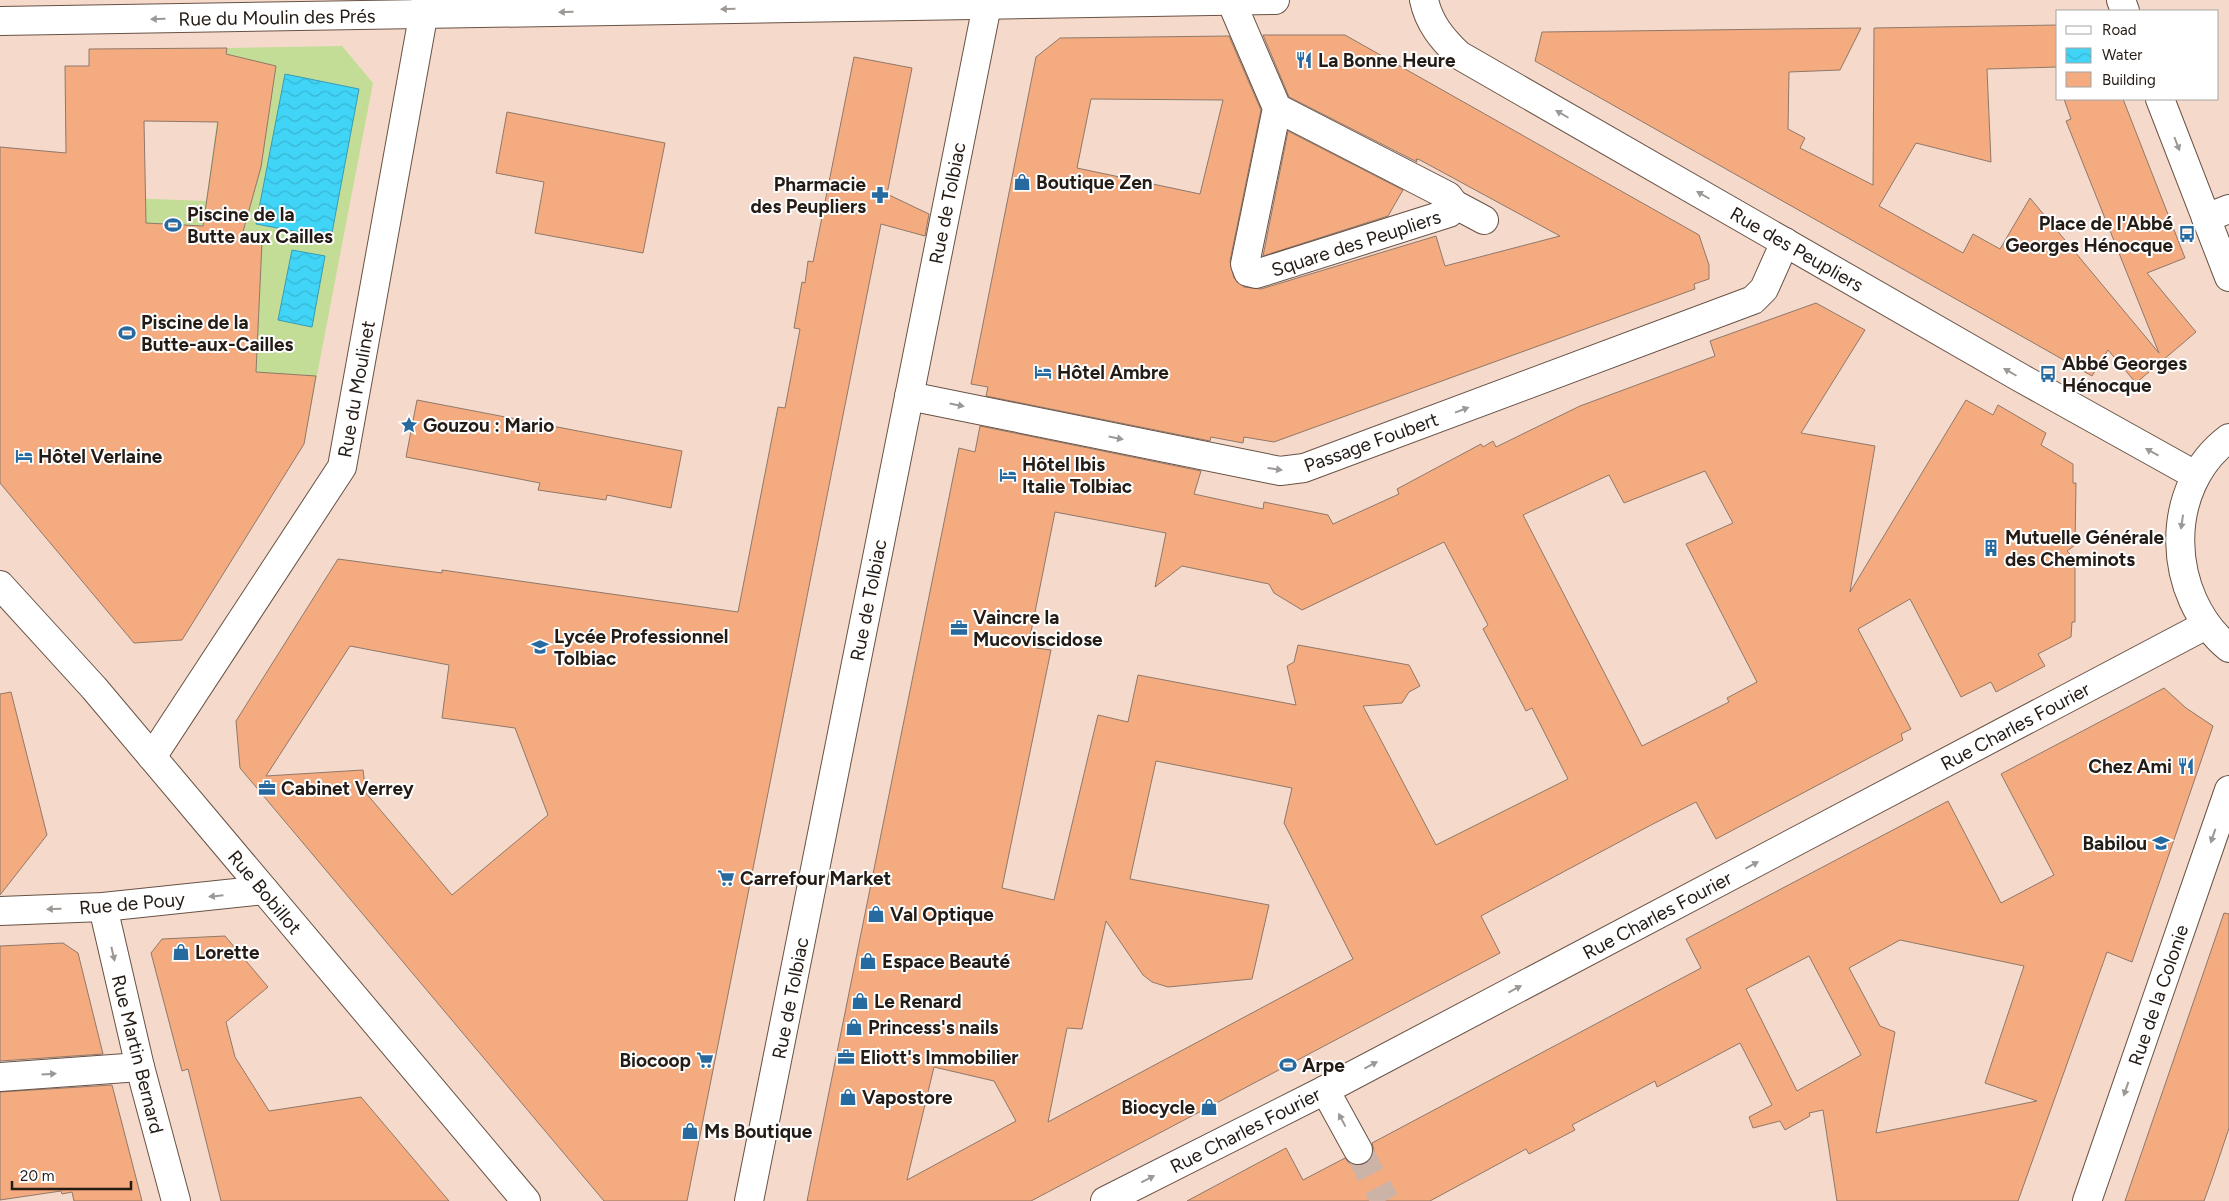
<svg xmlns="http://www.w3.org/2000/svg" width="2229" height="1201" viewBox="0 0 2229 1201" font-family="Figtree,sans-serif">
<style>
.grass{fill:#c3dd97}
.water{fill:url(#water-waves);stroke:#389cb3}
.building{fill:#f3ab7f;stroke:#90786a;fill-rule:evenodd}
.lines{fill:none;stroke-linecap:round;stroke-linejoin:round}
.street-tunnel{stroke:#cbb4a7;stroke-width:28;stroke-dasharray:28 14;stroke-linecap:butt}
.street-casing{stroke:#685245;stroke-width:30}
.secondary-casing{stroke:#685245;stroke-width:30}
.street{stroke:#fff;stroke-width:28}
.secondary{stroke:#fff;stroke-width:28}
.oneway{fill:#9c9896}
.labels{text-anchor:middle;stroke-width:4;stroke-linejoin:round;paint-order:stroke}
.street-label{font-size:19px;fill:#241b15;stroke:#fff}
.poi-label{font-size:19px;font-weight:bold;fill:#241b15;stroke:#fff;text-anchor:start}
</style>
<defs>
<pattern id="water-waves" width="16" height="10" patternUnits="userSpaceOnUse" patternTransform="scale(1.25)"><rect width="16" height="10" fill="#40d4f7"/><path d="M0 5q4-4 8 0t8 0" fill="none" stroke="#38b5d3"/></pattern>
</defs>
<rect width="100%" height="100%" fill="#f5dacb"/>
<polygon class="grass" points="342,46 373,83 304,443 0,193 206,201 227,48"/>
<g class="water">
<polygon points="285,74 359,89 331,238 256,224"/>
<polygon points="292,250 325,256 312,327 278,320"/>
</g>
<g class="building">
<polygon points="2058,25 2058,67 1987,69 1991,162 1916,143 1879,206 1963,253 1973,234 2000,249 2030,198 2159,353 2066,121 2071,119 2064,99 2123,99 2185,258 2147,273 2196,332 2136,383 2108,350 2092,376 1535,61 1542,32 1861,28 1840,70 1789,72 1788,129 1805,138 1800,148 1873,185 1874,28"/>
<path d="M1263,35H1345L1699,235L1709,265V279L1694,284L1695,289L1274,442L1244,437L1243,443L1211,437L1210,441L986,396L988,387L971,384L1036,57L1060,38L1229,36L1261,110L1230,261L1234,278L1244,287L1261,289L1436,236L1445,266L1560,236L1420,160L1416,159L1417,162L1289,97ZM1091,99L1223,100L1200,194L1077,168Z"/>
<path d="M227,48L226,54L276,66L261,167L241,239L262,242L256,372L316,376L304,444L182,640L134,643L0,483V147L66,153L65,66H89V49ZM144,121L218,122L203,226L146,223Z"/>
<path d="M854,57L912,68L887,194L929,214L925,236L881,224L687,1201H604L240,768L236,721L338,559L442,573V570L738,612L778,407L785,408L800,329L794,328L802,282L805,283L808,261L813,262ZM350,646L449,665L442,718L515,728L548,815L452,895L366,793L363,770L266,776Z"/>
<polygon points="507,112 665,143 643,253 535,233 544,182 496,173"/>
<polygon points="1288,131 1403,190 1388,216 1263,256"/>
<path d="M1816,303L1865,330L1801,433L1875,446L1850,592L1966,400L1993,415L1998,405L2046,433L2041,445L2073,464V483H2076L2075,545L2067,551L2075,559V622H2072L2071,637L2038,654L2045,666L1996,692L1991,682L1961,697L1910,599L1858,629L1911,729L1901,734L1903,740L1716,839L1696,802L1651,825L1481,916L1500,953L1031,1201H807L959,448L975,452L980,426L1201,471L1194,494L1263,509L1264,502L1328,515L1333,524L1399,494L1397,489L1481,444L1483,447L1493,441L1496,447L1580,406L1715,356L1710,341ZM1705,471L1733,523L1686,544L1757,682L1727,698L1729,702L1642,746L1523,515L1609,475L1624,503ZM1055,512L1166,533L1155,587L1182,566L1269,584L1274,593L1302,610L1444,542L1488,625L1483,629L1511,682L1526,711L1532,708L1568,779L1436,845L1363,706L1402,703L1409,692L1420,686L1409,665L1298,645L1294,662L1287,666L1296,705L1138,675L1128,722L1098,715L1054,900L1002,888L1051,650L1036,648L1037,643L1029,642ZM1156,761L1292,788L1284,823L1353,959L1048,1122L1067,1028L1082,1029L1106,921L1143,975L1152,982L1168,987L1252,979L1269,905L1130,879ZM934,1067L994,1081L1016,1121L907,1180Z"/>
<polygon points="417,400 682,451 671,508 607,495 606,500 538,490 540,483 406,457"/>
<path d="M2164,688L2186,708L2213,726L2132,962L2107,952L2018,1201H1837L1823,1110L1809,1113L1810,1116L1785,1130L1780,1121L1753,1128L1749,1117L1772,1105L1740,1043L1657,1087L1655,1081L1572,1125L1575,1130L1529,1154L1526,1149L1430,1201H1187L1286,1148L1303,1180L1345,1158L1350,1164L1357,1166L1365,1164L1372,1158L1374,1151L1372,1143L1701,968L1686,939L1948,801L2001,903L2054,875L2001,774ZM1900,940L2024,966L1985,1083L2037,1101L1876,1133L1895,1032L1880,1026L1849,968ZM1809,956L1861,1055L1797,1091L1746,989Z"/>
<polygon points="11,692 47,835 0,895 0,694"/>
<polygon points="2224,913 2229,914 2229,1128 2213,1176 2204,1201 2125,1201"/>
<polygon points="225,936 268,987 226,1022 235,1057 269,1111 361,1097 449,1201 221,1201 188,1069 182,1071 151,953 162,939"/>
<polygon points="63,943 78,953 103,1054 0,1061 0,946"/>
<polygon points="112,1085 142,1201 74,1201 72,1192 62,1194 61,1191 0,1200 0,1092"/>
</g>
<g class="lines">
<polyline class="street-tunnel" points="1358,1150 1385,1201"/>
<g class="street-casing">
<g id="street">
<path d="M1424,0C1429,23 1442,39 1459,55L2021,378L2195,475"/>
<polyline points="2121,0 2125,11"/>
<polyline points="1231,1 1277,108 1245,264 1248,272 1256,274 1449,213 1454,204 1448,196 1277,108"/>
<polyline points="0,21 1275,0"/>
<polyline points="2160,99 2229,277"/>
<polyline points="1454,204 1484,220"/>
<polyline points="2206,218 2229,209"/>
<polyline points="909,396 1280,471 1304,468 1753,300 1764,289 1785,242"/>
<path d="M2229,438C2162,488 2166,596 2229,648"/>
<polyline points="152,757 342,467 426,0"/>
<polyline points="103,907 140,1067 176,1201"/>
<polyline points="0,911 103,907 264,890"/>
<polyline points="0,1077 140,1067"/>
<polyline points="1325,1090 1358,1150"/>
<polyline points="1105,1201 1325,1090 2206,625"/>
<polyline points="2087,1201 2229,790"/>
</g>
</g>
<g class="secondary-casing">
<g id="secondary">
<polyline points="0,585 94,688 526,1201"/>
<polyline points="749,1201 988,0"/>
</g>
</g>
<use href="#street" class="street"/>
<use href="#secondary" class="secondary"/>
</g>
<defs><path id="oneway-solid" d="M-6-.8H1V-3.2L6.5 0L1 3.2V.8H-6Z" transform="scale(1.25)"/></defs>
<g class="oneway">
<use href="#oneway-solid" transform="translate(728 9) rotate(179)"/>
<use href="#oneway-solid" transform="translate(566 12) rotate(179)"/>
<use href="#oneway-solid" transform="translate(158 19) rotate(179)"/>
<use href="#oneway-solid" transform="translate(1562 114) rotate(-150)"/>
<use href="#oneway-solid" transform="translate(2177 144) rotate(69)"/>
<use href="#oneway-solid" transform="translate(1703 195) rotate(-150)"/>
<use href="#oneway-solid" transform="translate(2010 372) rotate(-150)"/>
<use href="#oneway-solid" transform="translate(957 405) rotate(11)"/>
<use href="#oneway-solid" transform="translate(1462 410) rotate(-21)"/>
<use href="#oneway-solid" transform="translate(1116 438) rotate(11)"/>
<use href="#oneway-solid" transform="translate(2152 452) rotate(-151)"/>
<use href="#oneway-solid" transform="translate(1275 469) rotate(8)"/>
<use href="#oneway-solid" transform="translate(2182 522) rotate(98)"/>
<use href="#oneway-solid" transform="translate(2213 836) rotate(109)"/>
<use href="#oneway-solid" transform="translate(1752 865) rotate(-28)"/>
<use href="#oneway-solid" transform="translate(216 896) rotate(174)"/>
<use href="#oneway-solid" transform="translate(54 909) rotate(178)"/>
<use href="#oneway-solid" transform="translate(113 954) rotate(77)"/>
<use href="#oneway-solid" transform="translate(1515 989) rotate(-28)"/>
<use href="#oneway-solid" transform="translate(1371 1065) rotate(-28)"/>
<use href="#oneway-solid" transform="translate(49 1074) rotate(-4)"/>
<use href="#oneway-solid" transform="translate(2126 1089) rotate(109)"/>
<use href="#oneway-solid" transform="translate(1342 1120) rotate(-118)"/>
<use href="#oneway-solid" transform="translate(1148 1179) rotate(-27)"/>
</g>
<defs>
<g id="restaurant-bare" transform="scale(1.35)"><path d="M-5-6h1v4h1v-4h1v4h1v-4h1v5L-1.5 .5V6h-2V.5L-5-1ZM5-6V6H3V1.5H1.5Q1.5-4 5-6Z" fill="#276aa0" stroke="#fff" stroke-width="2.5" paint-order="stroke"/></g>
<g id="shop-bare" transform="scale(1.35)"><path d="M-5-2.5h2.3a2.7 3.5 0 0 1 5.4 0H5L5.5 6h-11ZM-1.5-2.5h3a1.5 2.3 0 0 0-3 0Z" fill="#276aa0" stroke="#fff" stroke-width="2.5" paint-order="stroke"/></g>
<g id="pharmacy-bare" transform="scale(1.35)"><path d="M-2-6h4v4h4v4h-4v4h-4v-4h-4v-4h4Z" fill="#276aa0" stroke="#fff" stroke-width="2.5" paint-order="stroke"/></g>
<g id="stadium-bare" transform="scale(1.35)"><path d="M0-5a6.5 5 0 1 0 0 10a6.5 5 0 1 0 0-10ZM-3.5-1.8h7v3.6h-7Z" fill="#276aa0" stroke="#fff" stroke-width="2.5" paint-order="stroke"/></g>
<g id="bus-bare" transform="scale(1.35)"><path d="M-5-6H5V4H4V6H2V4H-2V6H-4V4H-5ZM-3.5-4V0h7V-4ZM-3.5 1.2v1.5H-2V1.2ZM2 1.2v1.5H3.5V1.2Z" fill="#276aa0" stroke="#fff" stroke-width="2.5" paint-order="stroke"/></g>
<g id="hotel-bare" transform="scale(1.35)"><path d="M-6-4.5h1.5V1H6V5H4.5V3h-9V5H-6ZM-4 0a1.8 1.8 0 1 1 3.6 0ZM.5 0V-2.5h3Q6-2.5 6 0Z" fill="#276aa0" stroke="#fff" stroke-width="2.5" paint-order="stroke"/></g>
<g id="sight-bare" transform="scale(1.35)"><path d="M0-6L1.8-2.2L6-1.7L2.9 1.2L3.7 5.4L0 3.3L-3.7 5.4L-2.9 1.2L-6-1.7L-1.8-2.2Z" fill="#276aa0" stroke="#fff" stroke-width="2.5" paint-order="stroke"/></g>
<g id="building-bare" transform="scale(1.35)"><path d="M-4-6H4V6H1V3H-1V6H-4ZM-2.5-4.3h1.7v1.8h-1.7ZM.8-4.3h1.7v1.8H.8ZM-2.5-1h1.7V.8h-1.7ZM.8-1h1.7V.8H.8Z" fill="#276aa0" stroke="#fff" stroke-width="2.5" paint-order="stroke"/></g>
<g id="office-bare" transform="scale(1.35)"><path d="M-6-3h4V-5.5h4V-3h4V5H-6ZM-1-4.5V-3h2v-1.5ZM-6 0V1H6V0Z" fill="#276aa0" stroke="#fff" stroke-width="2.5" paint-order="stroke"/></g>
<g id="school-bare" transform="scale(1.35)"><path d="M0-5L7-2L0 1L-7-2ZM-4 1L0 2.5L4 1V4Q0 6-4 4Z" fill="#276aa0" stroke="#fff" stroke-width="2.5" paint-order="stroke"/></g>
<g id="supermarket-bare" transform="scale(1.35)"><path d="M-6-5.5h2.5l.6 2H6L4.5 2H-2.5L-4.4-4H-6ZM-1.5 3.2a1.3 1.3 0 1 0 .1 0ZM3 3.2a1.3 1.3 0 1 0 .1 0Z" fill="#276aa0" stroke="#fff" stroke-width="2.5" paint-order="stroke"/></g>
</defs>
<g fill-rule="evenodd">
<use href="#restaurant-bare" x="1304" y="60"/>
<use href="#shop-bare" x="1022" y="182"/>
<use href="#pharmacy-bare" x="880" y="195"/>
<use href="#stadium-bare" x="173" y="225"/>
<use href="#bus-bare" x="2187" y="234"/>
<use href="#stadium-bare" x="127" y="333"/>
<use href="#hotel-bare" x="1043" y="372"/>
<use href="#bus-bare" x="2048" y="374"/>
<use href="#sight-bare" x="409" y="425"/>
<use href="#hotel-bare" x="24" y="456"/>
<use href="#hotel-bare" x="1008" y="475"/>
<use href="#building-bare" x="1991" y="548"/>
<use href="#office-bare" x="959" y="628"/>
<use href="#school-bare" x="540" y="647"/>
<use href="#restaurant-bare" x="2186" y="766"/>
<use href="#office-bare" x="267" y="788"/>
<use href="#school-bare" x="2161" y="843"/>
<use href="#supermarket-bare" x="726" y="878"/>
<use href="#shop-bare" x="876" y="914"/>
<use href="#shop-bare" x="181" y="952"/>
<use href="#shop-bare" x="868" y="961"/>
<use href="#shop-bare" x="860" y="1001"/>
<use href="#shop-bare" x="854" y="1027"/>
<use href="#office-bare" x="846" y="1057"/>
<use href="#supermarket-bare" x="705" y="1060"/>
<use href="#stadium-bare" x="1288" y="1065"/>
<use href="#shop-bare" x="848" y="1097"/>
<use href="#shop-bare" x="1209" y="1107"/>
<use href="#shop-bare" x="690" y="1131"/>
</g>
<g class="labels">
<g class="street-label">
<text transform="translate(277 17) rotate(-1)" y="7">Rue du Moulin des Prés</text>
<text transform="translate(947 203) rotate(-79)" y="7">Rue de Tolbiac</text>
<text transform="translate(1356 243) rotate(-18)" y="7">Square des Peupliers</text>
<text transform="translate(1797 249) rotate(30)" y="7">Rue des Peupliers</text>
<text transform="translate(356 389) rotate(-80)" y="7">Rue du Moulinet</text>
<text transform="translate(1371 442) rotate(-20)" y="7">Passage Foubert</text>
<text transform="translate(868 600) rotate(-79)" y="7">Rue de Tolbiac</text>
<text transform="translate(2015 726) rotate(-28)" y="7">Rue Charles Fourier</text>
<text transform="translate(265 892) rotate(50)" y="7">Rue Bobillot</text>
<text transform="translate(132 903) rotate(-5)" y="7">Rue de Pouy</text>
<text transform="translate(1657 915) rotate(-28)" y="7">Rue Charles Fourier</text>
<text transform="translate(2158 995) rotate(-71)" y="7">Rue de la Colonie</text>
<text transform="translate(790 998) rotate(-79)" y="7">Rue de Tolbiac</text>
<text transform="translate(138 1054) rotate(76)" y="7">Rue Martin Bernard</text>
<text transform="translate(1245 1130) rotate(-27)" y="7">Rue Charles Fourier</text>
</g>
<g class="poi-label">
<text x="1318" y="67">La Bonne Heure</text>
<text x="1036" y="189">Boutique Zen</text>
<text x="866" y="191" text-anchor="end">Pharmacie<tspan x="866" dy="22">des Peupliers</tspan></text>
<text x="187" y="221">Piscine de la<tspan x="187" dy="22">Butte aux Cailles</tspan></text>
<text x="2173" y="230" text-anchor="end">Place de l'Abbé<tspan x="2173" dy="22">Georges Hénocque</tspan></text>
<text x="141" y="329">Piscine de la<tspan x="141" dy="22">Butte-aux-Cailles</tspan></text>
<text x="2062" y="370">Abbé Georges<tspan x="2062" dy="22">Hénocque</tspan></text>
<text x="1057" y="379">Hôtel Ambre</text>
<text x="423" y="432">Gouzou : Mario</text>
<text x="38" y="463">Hôtel Verlaine</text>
<text x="1022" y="471">Hôtel Ibis<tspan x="1022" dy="22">Italie Tolbiac</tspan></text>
<text x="2005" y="544">Mutuelle Générale<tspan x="2005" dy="22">des Cheminots</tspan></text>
<text x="973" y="624">Vaincre la<tspan x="973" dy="22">Mucoviscidose</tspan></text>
<text x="554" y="643">Lycée Professionnel<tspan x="554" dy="22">Tolbiac</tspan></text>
<text x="2172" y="773" text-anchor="end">Chez Ami</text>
<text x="281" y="795">Cabinet Verrey</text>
<text x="2147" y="850" text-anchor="end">Babilou</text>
<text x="740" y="885">Carrefour Market</text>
<text x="890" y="921">Val Optique</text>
<text x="195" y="959">Lorette</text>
<text x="882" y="968">Espace Beauté</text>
<text x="874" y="1008">Le Renard</text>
<text x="868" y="1034">Princess's nails</text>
<text x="860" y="1064">Eliott's Immobilier</text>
<text x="691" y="1067" text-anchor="end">Biocoop</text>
<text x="1302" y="1072">Arpe</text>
<text x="862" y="1104">Vapostore</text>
<text x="1195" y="1114" text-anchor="end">Biocycle</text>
<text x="704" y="1138">Ms Boutique</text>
</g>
</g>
<rect x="2056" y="10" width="162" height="90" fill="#ffffff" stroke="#a7a4a1"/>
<rect x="2066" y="26" width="25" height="8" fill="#ffffff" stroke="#a7a4a1"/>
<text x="2102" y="35" font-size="15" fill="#241b15">Road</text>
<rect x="2066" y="48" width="25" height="15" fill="url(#water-waves)" stroke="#a7a4a1"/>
<text x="2102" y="60" font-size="15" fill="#241b15">Water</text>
<rect x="2066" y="72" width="25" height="15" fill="#f3ab7f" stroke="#a7a4a1"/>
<text x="2102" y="85" font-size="15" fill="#241b15">Building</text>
<path d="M12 1181v8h119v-8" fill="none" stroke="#241b15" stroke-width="2.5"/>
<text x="20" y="1181" font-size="15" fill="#241b15" stroke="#ffffff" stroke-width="4" paint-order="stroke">20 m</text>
</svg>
